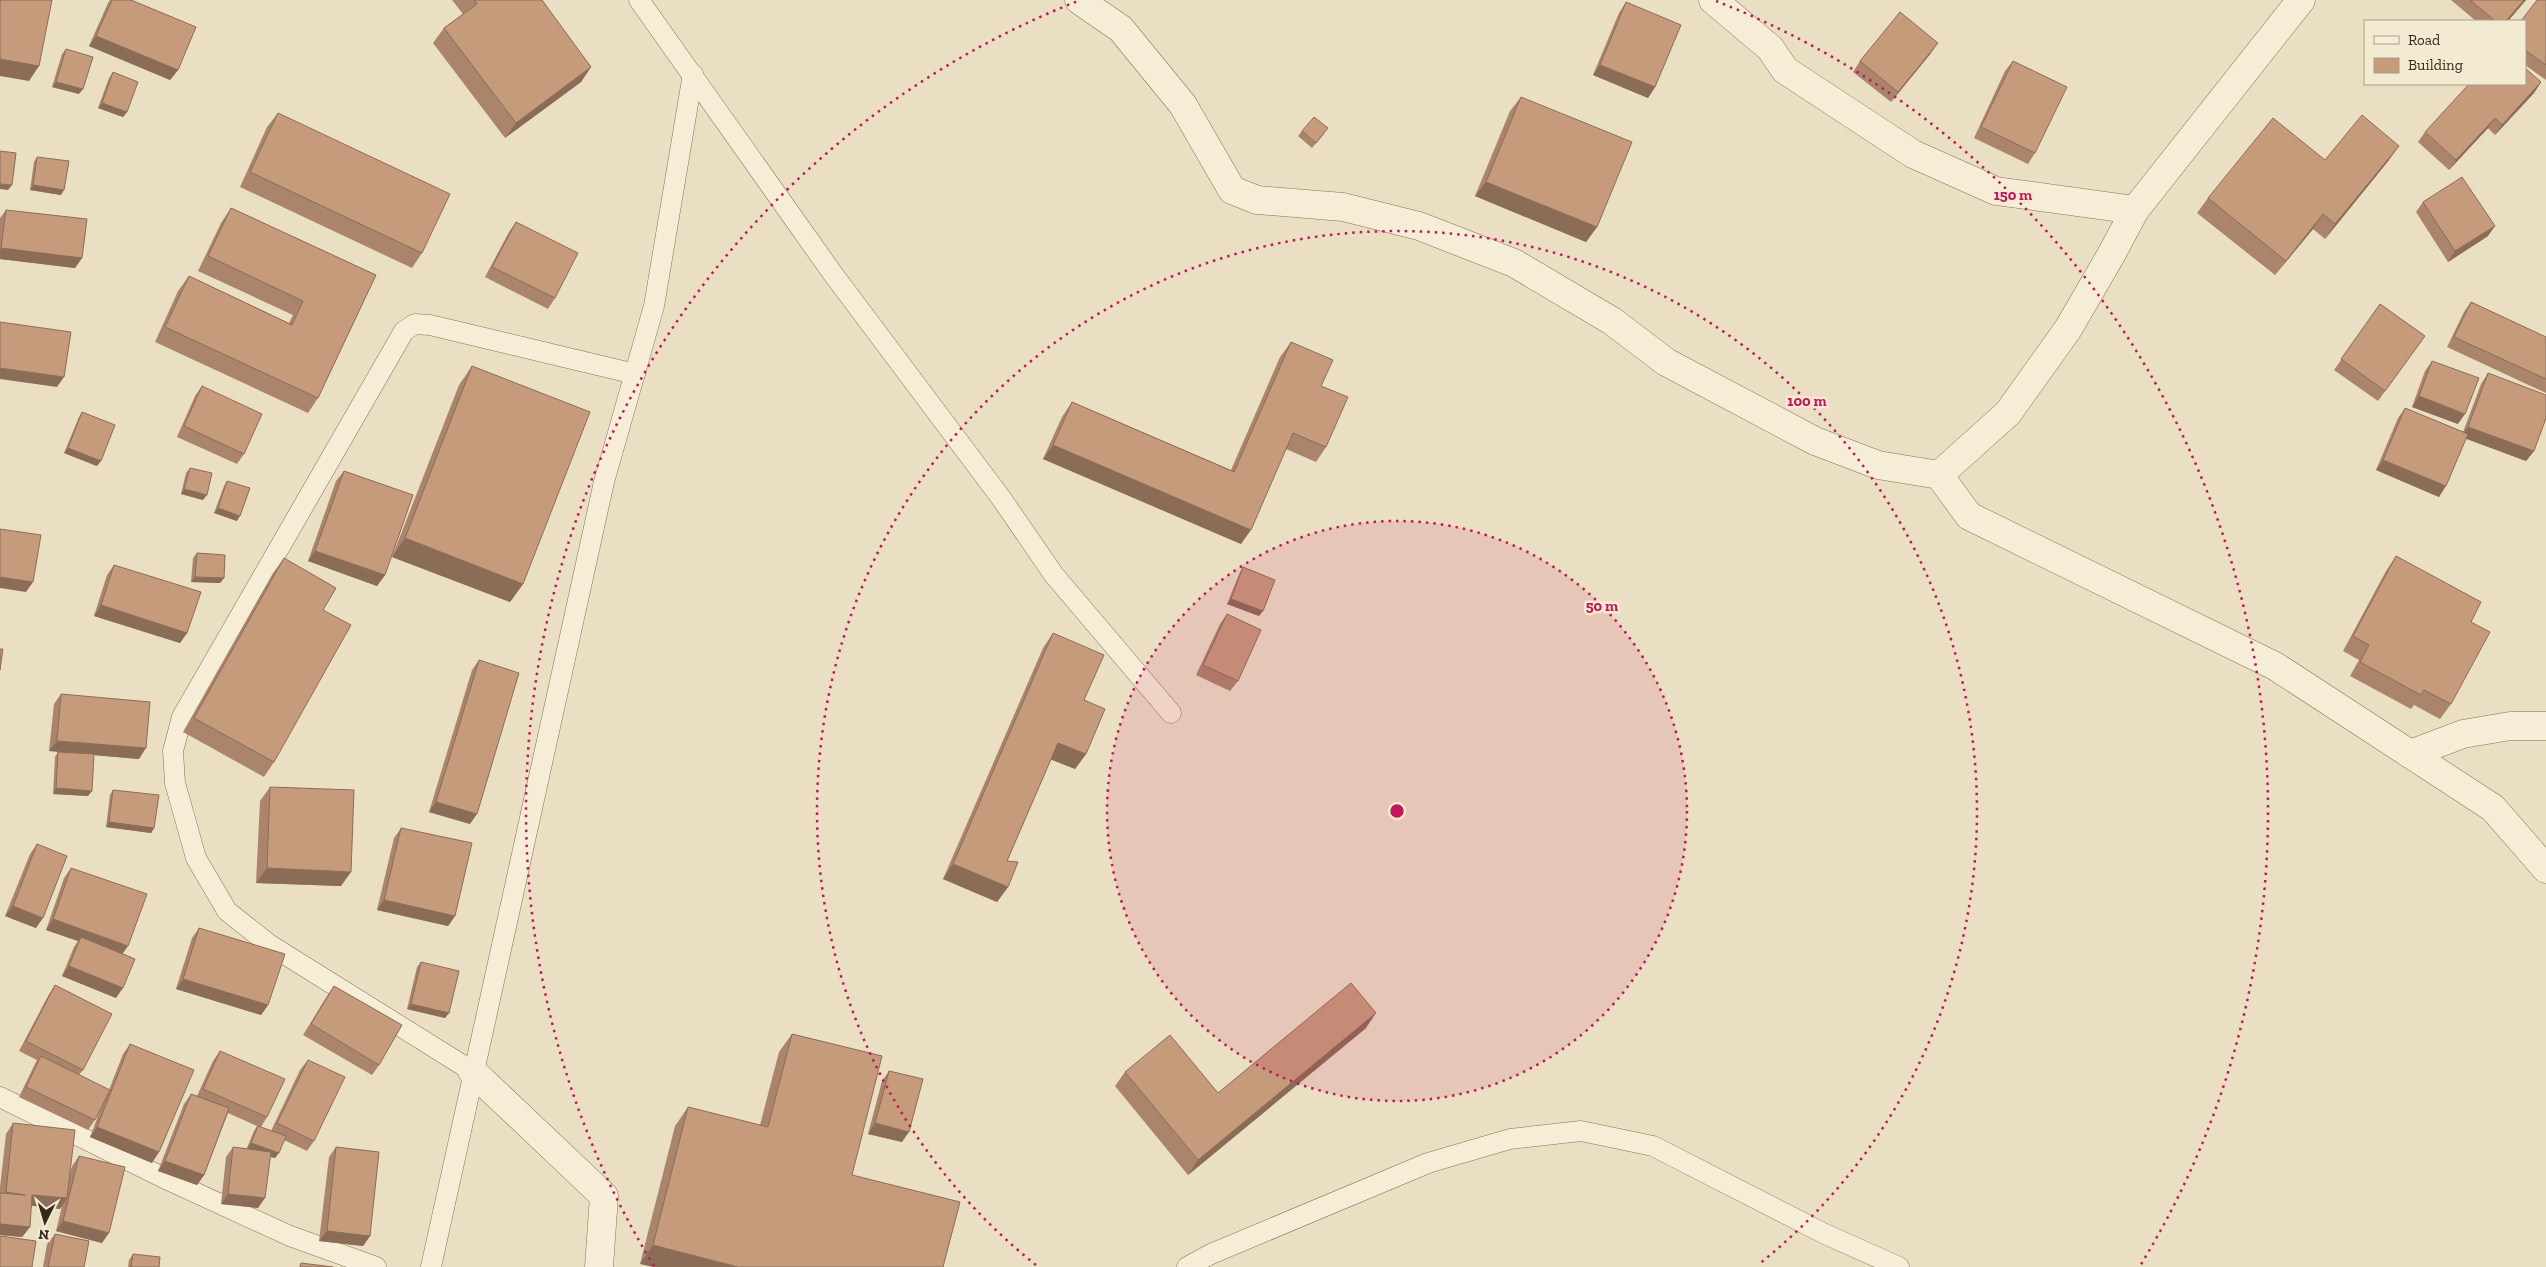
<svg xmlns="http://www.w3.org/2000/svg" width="2546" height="1267" viewBox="0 0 2546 1267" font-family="'Zilla Slab',serif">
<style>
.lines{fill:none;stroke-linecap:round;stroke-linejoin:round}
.service-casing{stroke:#84715b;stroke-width:21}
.minor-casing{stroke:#84715b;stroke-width:29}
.service{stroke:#f6edd6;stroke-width:20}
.minor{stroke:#f6edd6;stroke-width:28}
.wall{fill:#aa856b}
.shaded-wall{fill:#8b6c57}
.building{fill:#c69b7c;stroke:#8b6c57}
.ring{fill:none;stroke:#c2185b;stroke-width:2.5;stroke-dasharray:2.5 5}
.centre{fill:#c2185b;stroke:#f3ead2;stroke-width:2.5}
.ring-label{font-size:15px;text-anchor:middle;font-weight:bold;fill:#c2185b;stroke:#f3ead2;stroke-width:5;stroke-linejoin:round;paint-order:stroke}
</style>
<rect width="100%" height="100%" fill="#ebdfc3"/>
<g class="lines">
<g class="service-casing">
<g id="service">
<polyline points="639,0 833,274 1001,498 1054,575 1171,713"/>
<polyline points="472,1071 270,945 227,911 196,858 175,783 173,751 182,717 404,331 415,324 430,325 635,374"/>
<polyline points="0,1097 168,1180 290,1236 376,1267"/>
<polyline points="431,1267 604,482 654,306 693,74"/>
<polyline points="1187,1267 1211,1254 1428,1163 1510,1139 1581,1131 1653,1146 1825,1234 1899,1267"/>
</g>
</g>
<g class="minor-casing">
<g id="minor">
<polyline points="1079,0 1121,29 1183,105 1232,190 1257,200 1343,207 1419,226 1514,263 1612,321 1666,362 1815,441 1878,465 1939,475 1969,516 2275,666 2493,808 2546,869"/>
<polyline points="1713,0 1770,48 1785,70 1913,154 1996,191 2135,210"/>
<polyline points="1939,475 2008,413 2068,329 2111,255 2135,210 2301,0"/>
<polyline points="2410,754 2463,734 2510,726 2546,726"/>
<polyline points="472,1071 604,1196 599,1267"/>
</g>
</g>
<use href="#service" class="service"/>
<use href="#minor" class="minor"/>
</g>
<g class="wall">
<polygon points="110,0 131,0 178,70 170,80 89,46 108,3"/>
<polygon points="452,0 542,0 591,67 581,82 505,138 433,43 444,28 463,14"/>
<polygon points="2451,0 2526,0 2508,21 2476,21"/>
<polygon points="2546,0 2546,80 2525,65 2525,21"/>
<polygon points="1626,2 1655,87 1648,98 1593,75 1619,13"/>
<polygon points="66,49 79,94 52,87 62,54"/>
<polygon points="1931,53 1891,102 1853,72 1860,61"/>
<polygon points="2013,61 2035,153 2028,164 1974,138 2005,71"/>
<polygon points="113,72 127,112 123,117 98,108 109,78"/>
<polygon points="2541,82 2534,93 2495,135 2488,128 2449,170 2418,142 2425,132"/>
<polygon points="1521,97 1597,227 1586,242 1475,196 1510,111"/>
<polygon points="278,113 422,253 412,268 240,187 267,127"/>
<polygon points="1302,131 1324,134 1312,148 1298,136"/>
<polygon points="37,157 61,195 30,190 34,162"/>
<polygon points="2325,160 2389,160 2325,239 2313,229 2275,275 2197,213 2208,198"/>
<polygon points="2423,202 2488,236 2448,262 2416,212"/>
<polygon points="231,208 376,275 318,398 308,413 155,342 178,291 189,276 289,323 293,315 198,271 221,223"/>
<polygon points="6,210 82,258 75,268 0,259 0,218"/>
<polygon points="516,222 555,298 548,309 485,277 509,232"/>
<polygon points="2471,302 2546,337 2546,393 2447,347 2464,312"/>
<polygon points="2380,304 2425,336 2378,401 2334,370"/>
<polygon points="1291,342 1321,386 1326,447 1316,462 1286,449 1241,544 1043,459 1062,417 1072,402 1231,470 1280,357"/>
<polygon points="2432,361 2458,424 2412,407 2425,371"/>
<polygon points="472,366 523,584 510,602 392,557 459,385"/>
<polygon points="2488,373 2534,451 2526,461 2466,438 2439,497 2376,470 2398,418 2405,408 2463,432 2481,384"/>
<polygon points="202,386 244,454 237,464 177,437 195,396"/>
<polygon points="82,412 97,466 64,453 79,417"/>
<polygon points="190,468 203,500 181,494 186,473"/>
<polygon points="344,471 385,575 377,586 308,561 336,481"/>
<polygon points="227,481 237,521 214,513 224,486"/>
<polygon points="197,553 224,578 220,583 191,582 193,558"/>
<polygon points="2396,556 2471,622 2451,704 2440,719 2414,705 2411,709 2350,676 2359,660 2343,651 2386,571"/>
<polygon points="284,558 323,610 274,762 264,777 183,732 273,573"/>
<polygon points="114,565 187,633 180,643 94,616 107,575"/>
<polygon points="1243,567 1259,616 1227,604 1240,572"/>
<polygon points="1227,614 1238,681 1230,691 1196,675 1220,624"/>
<polygon points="1053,633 1086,754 1075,769 1051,759 1007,861 1008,887 997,902 943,879 1043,648"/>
<polygon points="479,660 470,824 429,812 472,670"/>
<polygon points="61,694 139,759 93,755 88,796 53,794 55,757 58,752 66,752 49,751 54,704"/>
<polygon points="270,787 341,886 256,883 260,801"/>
<polygon points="113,790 154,828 151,833 106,827 110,795"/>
<polygon points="401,828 455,916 448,926 377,910 394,838"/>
<polygon points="37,844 36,928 5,916 30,854"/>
<polygon points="71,868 123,954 116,998 62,976 74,947 78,941 46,930 64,878"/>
<polygon points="199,928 268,1005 261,1015 176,989 192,938"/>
<polygon points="421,962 449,1013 445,1018 407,1009 417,967"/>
<polygon points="55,985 83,1070 79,1075 109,1090 123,1054 130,1044 152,1163 90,1137 104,1100 95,1120 88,1130 19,1097 34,1066 37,1060 19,1051 48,996"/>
<polygon points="334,986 379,1065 372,1075 303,1035 327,996"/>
<polygon points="1366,1028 1188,1175 1115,1086 1125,1072 1218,1093"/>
<polygon points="792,1034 882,1056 640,1264 675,1126 688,1107 760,1125 779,1052"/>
<polygon points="220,1051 267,1117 261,1127 271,1131 300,1070 308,1060 314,1141 307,1151 284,1140 275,1158 270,1157 258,1208 221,1204 226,1157 233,1147 250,1149 247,1148 254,1131 257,1126 228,1113 204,1175 197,1185 158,1171 184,1104 191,1094 197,1096 213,1061"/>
<polygon points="889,1071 902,1142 868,1134 882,1081"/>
<polygon points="13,1123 70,1174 72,1166 79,1156 102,1243 56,1231 62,1206 60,1209 31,1205 30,1227 22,1237 0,1235 0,1187 6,1134"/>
<polygon points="336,1147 370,1236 363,1246 319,1241 329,1157"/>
<polygon points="55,1234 84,1267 43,1267 47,1244"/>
<polygon points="133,1254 159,1267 128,1267 129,1260"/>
</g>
<g class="shaded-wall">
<polygon points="2524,0 2526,0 2508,21 2506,21"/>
<polygon points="96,36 178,70 170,80 89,46"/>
<polygon points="1938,43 1931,53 1891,102 1898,92"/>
<polygon points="0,59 39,66 29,81 0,76"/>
<polygon points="1600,65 1655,87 1648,98 1593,75"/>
<polygon points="591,67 581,82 505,138 516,123"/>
<polygon points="56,82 83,89 79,94 52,87"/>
<polygon points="2541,82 2534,93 2495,135 2502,125"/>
<polygon points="102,103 127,112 123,117 98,108"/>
<polygon points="2495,118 2488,128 2449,170 2456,160"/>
<polygon points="2399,146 2389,160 2325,239 2335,224"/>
<polygon points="1486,182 1597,227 1586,242 1475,196"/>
<polygon points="0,184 12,185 8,190 0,189"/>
<polygon points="33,185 64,190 61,195 30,190"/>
<polygon points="2323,214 2313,229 2275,275 2286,261"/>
<polygon points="2495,226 2488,236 2448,262 2455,251"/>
<polygon points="1,248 82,258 75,268 0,259 0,250"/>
<polygon points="0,368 64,377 57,387 0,379"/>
<polygon points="2419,396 2465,414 2458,424 2412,407"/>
<polygon points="2468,427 2534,451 2526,461 2461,437"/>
<polygon points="1053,445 1251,530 1241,544 1043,459"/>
<polygon points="68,448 101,461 97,466 64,453"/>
<polygon points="2383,460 2446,486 2439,497 2376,470"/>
<polygon points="184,489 207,495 203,500 181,494"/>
<polygon points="218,508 240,516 237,521 214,513"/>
<polygon points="405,538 523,584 510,602 392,557"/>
<polygon points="315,551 385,575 377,586 308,561"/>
<polygon points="0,577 33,582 26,592 0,588"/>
<polygon points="195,577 224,578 220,583 191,582"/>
<polygon points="1231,599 1263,611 1259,616 1227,604"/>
<polygon points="101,605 187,633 180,643 94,616"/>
<polygon points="57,741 146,748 139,759 49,751"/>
<polygon points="1058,743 1086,754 1075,769 1047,758"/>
<polygon points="56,788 92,791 88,796 53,794"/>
<polygon points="436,802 477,814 470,824 429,812"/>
<polygon points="109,822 154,828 151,833 106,827"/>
<polygon points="953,864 1008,887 997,902 943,879"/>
<polygon points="267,868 351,872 341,886 256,883"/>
<polygon points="384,900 455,916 448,926 377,910"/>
<polygon points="13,906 43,918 36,928 5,916"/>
<polygon points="53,919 128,946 121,956 81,937 78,941 46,930"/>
<polygon points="69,966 123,988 116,998 62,976"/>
<polygon points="183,979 268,1005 261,1015 176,989"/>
<polygon points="411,1004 449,1013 445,1018 407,1009"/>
<polygon points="1376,1013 1366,1028 1188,1175 1198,1160"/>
<polygon points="875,1123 909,1132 902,1142 868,1134"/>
<polygon points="97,1127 159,1152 152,1163 90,1137"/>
<polygon points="251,1143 279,1153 275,1158 247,1148"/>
<polygon points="165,1161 204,1175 197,1185 158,1171"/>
<polygon points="228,1194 265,1198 258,1208 221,1204"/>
<polygon points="32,1195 67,1198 60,1209 25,1205"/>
<polygon points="63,1221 109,1233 102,1243 56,1231"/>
<polygon points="0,1224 30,1227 22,1237 0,1235"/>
<polygon points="327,1231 370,1236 363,1246 319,1241"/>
<polygon points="653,1245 738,1267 653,1267 640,1264"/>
</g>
<g class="building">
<polygon points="0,0 52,0 39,66 0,59"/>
<polygon points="112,0 131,0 196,27 178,70 96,36"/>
<polygon points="474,0 542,0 591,67 516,123 444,28 477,4"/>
<polygon points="2470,0 2524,0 2506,21 2495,21"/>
<polygon points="2537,0 2546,0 2546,65 2525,50 2525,21 2521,21"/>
<polygon points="1626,2 1681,25 1655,87 1600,65"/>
<polygon points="1900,12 1938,43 1898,92 1860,61"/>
<polygon points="66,49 93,57 83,89 56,82"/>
<polygon points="2013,61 2067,87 2035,153 1981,127"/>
<polygon points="2525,68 2541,82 2502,125 2495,118 2456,160 2425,132 2469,84 2525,84"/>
<polygon points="113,72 138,82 127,112 102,103"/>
<polygon points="1521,97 1632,142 1597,227 1486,182"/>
<polygon points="278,113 450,194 422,253 250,172"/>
<polygon points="2362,115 2399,146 2335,224 2323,214 2286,261 2208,198 2273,118 2325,160"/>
<polygon points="1314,117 1328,128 1316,143 1302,131"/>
<polygon points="0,151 16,153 12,185 0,184"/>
<polygon points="37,157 69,161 64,190 33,185"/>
<polygon points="2462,177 2495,226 2455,251 2423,202"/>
<polygon points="231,208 376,275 318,398 165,327 189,276 292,325 303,301 208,256"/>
<polygon points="6,210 87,219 82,258 1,248"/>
<polygon points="516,222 578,253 555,298 492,267"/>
<polygon points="2471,302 2546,337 2546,379 2454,337"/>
<polygon points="2380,304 2425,336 2385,391 2341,359"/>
<polygon points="0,322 71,332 64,377 0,368"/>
<polygon points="1291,342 1333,360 1321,386 1348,397 1326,447 1293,433 1251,530 1053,445 1072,402 1234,472"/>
<polygon points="2432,361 2479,378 2465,414 2419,396"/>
<polygon points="472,366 590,412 523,584 405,538"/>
<polygon points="2488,373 2546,395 2546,418 2534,451 2468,427"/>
<polygon points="202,386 262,414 244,454 184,426"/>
<polygon points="2405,408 2468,434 2446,486 2383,460"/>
<polygon points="82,412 115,425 101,461 68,448"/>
<polygon points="190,468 212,473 207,495 184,489"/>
<polygon points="344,471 413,495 385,575 315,551"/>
<polygon points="227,481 250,488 240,516 218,508"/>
<polygon points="0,529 41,535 33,582 0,577"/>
<polygon points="197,553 225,555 224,578 195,577"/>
<polygon points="2396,556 2481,602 2471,622 2490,632 2451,704 2424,690 2421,695 2360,662 2369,645 2353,636"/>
<polygon points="284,558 336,588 323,610 351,625 274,762 194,718"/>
<polygon points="114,565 201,592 187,633 101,605"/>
<polygon points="1243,567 1275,580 1263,611 1231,599"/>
<polygon points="1227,614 1261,630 1238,681 1203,665"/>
<polygon points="1053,633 1104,655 1084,700 1105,709 1086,754 1058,743 1007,861 1018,862 1008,887 953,864"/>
<polygon points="0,649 3,649 0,670"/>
<polygon points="479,660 519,673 477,814 436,802"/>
<polygon points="61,694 150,702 146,748 57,741"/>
<polygon points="58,752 94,754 92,791 56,788"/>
<polygon points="270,787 354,790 351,872 267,868"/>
<polygon points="113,790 159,795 154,828 109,822"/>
<polygon points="401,828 472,843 455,916 384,900"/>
<polygon points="37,844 67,856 43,918 13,906"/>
<polygon points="71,868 147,894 128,946 53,919"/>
<polygon points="199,928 285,954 268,1005 183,979"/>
<polygon points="81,937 135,959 123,988 69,966"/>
<polygon points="421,962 459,971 449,1013 411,1004"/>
<polygon points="1351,983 1376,1013 1198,1160 1125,1072 1170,1035 1218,1093"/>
<polygon points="55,985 112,1014 83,1070 26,1041"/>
<polygon points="334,986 402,1025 379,1065 311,1024"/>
<polygon points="792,1034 882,1056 852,1175 960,1202 943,1267 738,1267 653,1245 688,1107 768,1127"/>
<polygon points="130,1044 194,1070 159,1152 97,1127"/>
<polygon points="220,1051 285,1079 267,1117 203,1089"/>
<polygon points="41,1056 110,1090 95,1120 26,1087"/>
<polygon points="308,1060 345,1077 314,1141 277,1123"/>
<polygon points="889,1071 923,1079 909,1132 875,1123"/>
<polygon points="191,1094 229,1108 204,1175 165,1161"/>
<polygon points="13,1123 75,1130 67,1198 32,1195 30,1227 0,1224 0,1193 25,1195 6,1192"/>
<polygon points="258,1126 286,1136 279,1153 251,1143"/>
<polygon points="233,1147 271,1152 265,1198 228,1194"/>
<polygon points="336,1147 379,1152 370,1236 327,1231"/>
<polygon points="79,1156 125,1167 109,1233 63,1221"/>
<polygon points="55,1234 89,1241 84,1267 48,1267"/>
<polygon points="0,1236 36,1241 32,1267 0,1267"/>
<polygon points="133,1254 160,1257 159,1267 131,1267"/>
<polygon points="301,1263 333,1267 300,1267"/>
</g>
<circle cx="1397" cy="811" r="290" fill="#c2185b" fill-opacity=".12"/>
<g class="ring">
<circle cx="1397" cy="811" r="290"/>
<path d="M1036 1265A580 580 0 1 1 1758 1265"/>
<path d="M654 1266A871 871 0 0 1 1078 1M1716 1A871 871 0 0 1 2140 1266"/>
</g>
<circle cx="1397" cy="811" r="8" class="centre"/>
<g class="ring-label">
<text x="2013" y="200">150 m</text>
<text x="1807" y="406">100 m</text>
<text x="1602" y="611">50 m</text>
</g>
<rect x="2364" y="20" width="162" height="65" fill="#f3ead2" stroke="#a79d8a"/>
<rect x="2374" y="36" width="25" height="8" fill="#f6edd6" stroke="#a79d8a"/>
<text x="2408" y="45" font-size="15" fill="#35291e">Road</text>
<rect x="2374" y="58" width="25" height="15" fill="#c69b7c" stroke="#a79d8a"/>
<text x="2408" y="70" font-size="15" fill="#35291e">Building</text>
<g transform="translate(45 1222) rotate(185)" stroke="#f3ead2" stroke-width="4" paint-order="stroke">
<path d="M0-4L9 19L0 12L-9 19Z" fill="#35291e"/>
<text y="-8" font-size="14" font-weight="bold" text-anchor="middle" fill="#35291e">N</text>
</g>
</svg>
